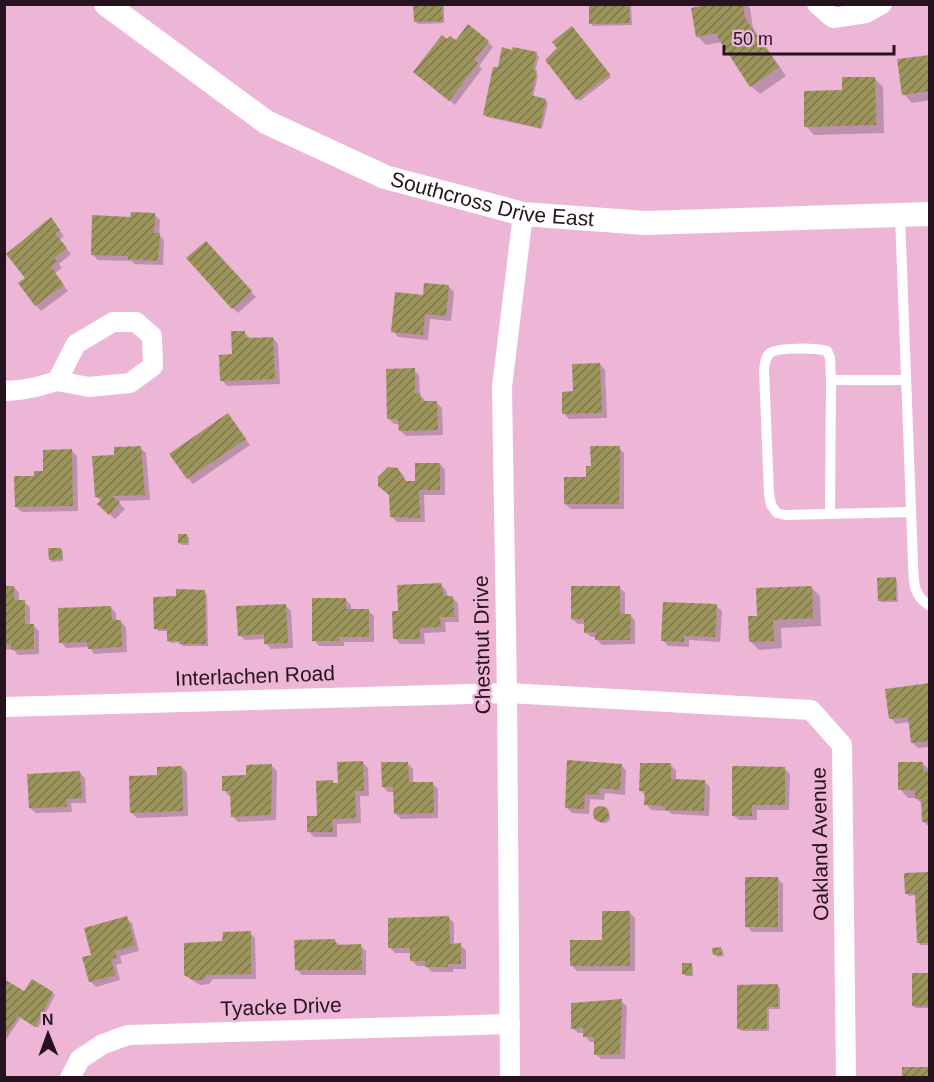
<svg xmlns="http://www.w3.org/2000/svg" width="934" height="1082" viewBox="0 0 934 1082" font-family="Helvetica,sans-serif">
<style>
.shadow{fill:#0003}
.building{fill:url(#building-hatch)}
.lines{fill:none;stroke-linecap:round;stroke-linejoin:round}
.service{stroke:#fff;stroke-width:10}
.minor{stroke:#fff;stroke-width:20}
.tertiary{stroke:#fff;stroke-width:24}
.labels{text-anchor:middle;stroke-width:5;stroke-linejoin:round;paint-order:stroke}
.street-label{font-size:21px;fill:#271320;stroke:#edb5d6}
</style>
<defs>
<pattern id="building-hatch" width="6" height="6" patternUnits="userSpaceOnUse" patternTransform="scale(1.5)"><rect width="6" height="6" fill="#9c955c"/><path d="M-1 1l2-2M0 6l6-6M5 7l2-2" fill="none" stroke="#7f784c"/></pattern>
</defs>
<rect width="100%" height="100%" fill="#edb5d6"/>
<g class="shadow">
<polygon points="415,4 444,4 444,23 418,24 415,21"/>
<polygon points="590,4 631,4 632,25 593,26 591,23"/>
<polygon points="718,4 746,4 750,8 753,28 786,76 760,94 751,86 722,42 706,45 698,37"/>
<polygon points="574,31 611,77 580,101 578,99"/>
<polygon points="448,42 488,42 493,47 479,66 482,69 455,105 415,72"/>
<polygon points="536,54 539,56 535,72 538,75 533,97 545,100 548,103 542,129 487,117 484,115"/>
<polygon points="930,56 930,100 912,103 904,94"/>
<polygon points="874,78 883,87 884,133 814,135 806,126 844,91"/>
<polygon points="154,214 160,220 159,235 164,240 163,265 135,264 131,261 98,260 92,254 132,219"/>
<polygon points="51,219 64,236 59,240 71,254 59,264 62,268 55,273 68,291 41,311 36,305 27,278"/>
<polygon points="211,248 256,297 238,313 233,308"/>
<polygon points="449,287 454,292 451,321 430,319 428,340 398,337 393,331"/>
<polygon points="244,332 250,338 273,338 278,344 280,384 227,386 222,380"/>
<polygon points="600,364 605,370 607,418 569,419 564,414 574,393"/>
<polygon points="414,370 419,375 420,395 425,400 425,403 437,403 442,408 443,435 406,436 400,430 400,424 394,424 388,418"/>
<polygon points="233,421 250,445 193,484 188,478 171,454"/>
<polygon points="140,448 146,453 150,500 117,501 125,509 115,519 104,509 101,501 96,496 116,456"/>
<polygon points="619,448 624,453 624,509 571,509 565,504 588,479 592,467"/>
<polygon points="72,451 77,456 78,511 22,512 16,507 35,478 45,472"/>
<polygon points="440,464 445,470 445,495 424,495 425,522 397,522 391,516 398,470 403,475 407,482 417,482"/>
<polygon points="187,535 189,538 189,545 182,545 179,543"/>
<polygon points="61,549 63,552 63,561 52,562 50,559"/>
<polygon points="895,579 897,581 898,602 881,602 879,600"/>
<polygon points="441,585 446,590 448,597 452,597 458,603 459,622 445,622 446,632 424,633 425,644 400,644 395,638 400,613"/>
<polygon points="4,587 14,587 19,593 19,602 24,602 30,607 30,625 33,625 39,631 39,654 18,655 13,649 4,650"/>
<polygon points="619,587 625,593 625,616 630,615 635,621 635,644 602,645 596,639 596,637 591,637 585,632 585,624 578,624 572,619"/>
<polygon points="811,587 820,596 821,626 781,628 782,648 759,650 750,641 759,618"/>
<polygon points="204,592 207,594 208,646 182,646 180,642 171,643 168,640 168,631 158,631 156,628 178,598"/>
<polygon points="346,600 351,605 351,611 368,611 374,616 374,642 344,642 344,646 319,646 314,640"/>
<polygon points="285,605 291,611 293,648 271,649 266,643 266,639 245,640 239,635"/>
<polygon points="716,606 722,611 720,642 689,640 689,647 668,646 663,640"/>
<polygon points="111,608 116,613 116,622 121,622 126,627 127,652 94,654 89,647 66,648 61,642"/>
<polygon points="929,685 930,747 918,748 913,743 910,722 896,724 891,718"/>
<polygon points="362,762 368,768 369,796 360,796 361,823 337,824 337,837 314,837 309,832 318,817 332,782 335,785 340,785"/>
<polygon points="922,763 930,770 930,828 923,821 923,805 916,798 908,798 900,789"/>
<polygon points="408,764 413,769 413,784 433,784 438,789 438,818 401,819 395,813 395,792 388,792 383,787"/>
<polygon points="271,765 277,771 276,820 238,822 232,816 232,796 229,796 224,790 248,776"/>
<polygon points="621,765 626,770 625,795 605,793 604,800 590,799 589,814 572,813 566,807"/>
<polygon points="670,765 676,770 676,781 704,781 710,787 709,816 672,814 668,811 651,810 646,804 646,796 641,791"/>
<polygon points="182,767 187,773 188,816 137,818 132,813 158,776"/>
<polygon points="784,768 790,774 789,810 757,810 757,820 739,820 733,815"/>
<polygon points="80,773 85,778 86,803 71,803 72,812 36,813 30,808"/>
<polygon points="599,807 604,808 610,815 610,820 606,823 601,823 595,816 595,811"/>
<polygon points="930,874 930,945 921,945 919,943 917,895 909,896 907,893"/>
<polygon points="777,878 783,884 783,932 752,932 747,926"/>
<polygon points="629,912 635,918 635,971 577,971 572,966 603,942"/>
<polygon points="126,918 132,923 139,951 120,956 122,963 116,965 120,980 96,987 90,981"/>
<polygon points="449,918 454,923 454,945 460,945 466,950 466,969 453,969 453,972 432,972 426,966 417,966 411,960 411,953 395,953 390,948"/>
<polygon points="250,933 255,938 256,979 213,979 209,984 200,985 192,980 186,975 223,943"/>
<polygon points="335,941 341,946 361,946 366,951 366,975 302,975 297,970"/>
<polygon points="720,948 723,951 724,956 717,957 715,954"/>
<polygon points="691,965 693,967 693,976 686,976 683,974"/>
<polygon points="930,975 930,1008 916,1008 913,1006"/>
<polygon points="4,981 25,993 52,993 55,995 38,1028 21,1017 4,1043"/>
<polygon points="777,986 780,988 780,1009 769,1009 769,1031 741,1031 739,1029"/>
<polygon points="621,1001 627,1006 625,1059 601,1059 596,1054 595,1042 590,1042 585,1036 585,1033 578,1033 573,1028"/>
</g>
<g class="building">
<polygon points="413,4 442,4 443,21 414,22"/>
<polygon points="589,4 629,4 630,23 589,24"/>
<polygon points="711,4 743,4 745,18 779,67 750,87 718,38 717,33 696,37 691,8"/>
<polygon points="468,24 489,41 474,60 478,63 449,101 413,72 442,35 447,39 450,36 456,40"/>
<polygon points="572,26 610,74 576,100 545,60 557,48 552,42"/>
<polygon points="502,47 512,50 513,47 537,52 533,70 537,71 531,95 546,99 540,128 483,115 493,67 498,67"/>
<polygon points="930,55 930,91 902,95 897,59"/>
<polygon points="842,77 875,77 876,125 804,127 804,91 842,90"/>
<polygon points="131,212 155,213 154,233 160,233 158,261 128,259 128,256 91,255 92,215 130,217"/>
<polygon points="51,217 60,230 55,233 67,248 54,258 58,262 51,267 64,285 35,306 18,283 25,278 6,254"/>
<polygon points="206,241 252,291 232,309 186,258"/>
<polygon points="424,283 449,285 446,316 425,314 423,335 391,332 395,292 423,295"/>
<polygon points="231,331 245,331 245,338 273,337 275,379 220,381 219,355 232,354"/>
<polygon points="600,363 602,413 562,414 562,392 573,391 572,364"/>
<polygon points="415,368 415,394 420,393 421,401 437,401 438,430 399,431 398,419 387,419 386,369"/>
<polygon points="228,413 246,439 187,479 169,454"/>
<polygon points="141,446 145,495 112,496 120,502 109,515 97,504 103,498 95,497 92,456 114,455 114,447"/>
<polygon points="590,446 620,446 619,504 564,504 564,477 586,477 586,466 591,466"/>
<polygon points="72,449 73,506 15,507 14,476 34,476 34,471 43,471 43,450"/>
<polygon points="415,463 440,463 440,490 419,490 420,518 390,517 389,495 378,486 378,477 388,467 398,468 405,481 415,481"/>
<rect x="178" y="534" width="9" height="9"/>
<polygon points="48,548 61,548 62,559 49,560"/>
<polygon points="896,577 896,600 878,601 877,578"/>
<polygon points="441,583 444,596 453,596 454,617 440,617 441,627 420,628 420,639 393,639 392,611 398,611 397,585"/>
<polygon points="4,586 14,586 14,600 25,600 25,624 34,624 34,649 11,650 11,644 4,645"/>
<polygon points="571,586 620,586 620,614 631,614 630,640 595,640 595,632 584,633 584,619 571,619"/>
<polygon points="812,586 813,618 773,620 774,641 749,642 748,616 757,616 756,588"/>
<polygon points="176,589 205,590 206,644 179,644 179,641 167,641 167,629 154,629 153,597 176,596"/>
<polygon points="312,598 346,598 346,609 369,609 369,637 339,637 339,641 312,641"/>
<polygon points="663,602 717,604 715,637 684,636 684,642 661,641"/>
<polygon points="286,604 288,643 264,644 264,634 238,636 236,606"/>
<polygon points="111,606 112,620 121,620 122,647 88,649 87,642 59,643 58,608"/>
<polygon points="930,683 930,741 911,743 908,717 889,719 885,689"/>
<polygon points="567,760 622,764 620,790 600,788 599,795 585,794 584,809 565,808"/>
<polygon points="363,761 364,791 355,791 356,818 332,819 333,832 307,832 307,816 317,816 316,781 333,780 333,783 338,783 337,762"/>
<polygon points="381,762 408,762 409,782 433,782 434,813 394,814 393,787 382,787"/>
<polygon points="898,762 923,762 923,771 930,771 930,822 922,822 921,799 915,799 915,790 898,790"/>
<polygon points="640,763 671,763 671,779 705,780 704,811 665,810 665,806 644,805 645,791 639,791"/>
<polygon points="272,764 271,815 231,817 230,791 222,791 222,776 246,775 246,765"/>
<polygon points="182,766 183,811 130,813 129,776 157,775 157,767"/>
<polygon points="732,766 785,767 785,805 752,805 752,816 732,816"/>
<polygon points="80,771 82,798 66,799 67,807 29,808 27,774"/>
<circle cx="601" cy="814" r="8"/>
<polygon points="930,872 930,943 917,943 915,894 905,894 904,873"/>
<rect x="745" y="877" width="33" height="50"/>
<polygon points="602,911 630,911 630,966 570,966 570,940 602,940"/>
<polygon points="127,916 135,945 115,951 117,958 111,959 115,975 89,982 82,957 91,955 84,928"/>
<polygon points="449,916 450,944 461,943 461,964 448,964 448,967 425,967 425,961 410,961 410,948 388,948 388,918"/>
<polygon points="251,931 251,974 207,975 203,980 193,980 184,975 184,943 222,941 223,932"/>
<polygon points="335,939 336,945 361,944 362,970 295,970 294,940"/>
<polygon points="721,947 722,955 713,955 712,948"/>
<polygon points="682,963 692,963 691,975 682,974"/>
<rect x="912" y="973" width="18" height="33"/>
<polygon points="4,979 24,991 32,979 53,992 35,1027 18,1016 4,1038"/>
<polygon points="778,984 778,1007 767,1007 767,1029 737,1029 737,985"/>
<polygon points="622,999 620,1054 594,1055 594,1037 583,1037 583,1028 571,1029 571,1003"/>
<rect x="902" y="1067" width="28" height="11"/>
</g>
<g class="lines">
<g class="service">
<path d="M900,215L913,563C914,581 912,595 930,606"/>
<path d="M906,380H831L830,358L827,351C817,348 779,347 770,353C765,357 765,364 764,370L769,494L771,505L777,513L785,515L911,512"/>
<polyline points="830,514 831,380"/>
</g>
<g class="minor">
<polyline points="817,4 833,18 866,13 882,4"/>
<polyline points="4,391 20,390 36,387 57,381 89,387 130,383 153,366 152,336 136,322 113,322 76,344 57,381"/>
<polyline points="4,707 507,693 811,710 842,745 846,1078"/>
<polyline points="70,1078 80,1059 103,1044 128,1035 510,1024"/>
<polyline points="510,1078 507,693 502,387 523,214"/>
</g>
<path class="tertiary" id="s1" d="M106,4L266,122L385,177L523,214L645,223L930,214"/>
</g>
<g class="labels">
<g class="street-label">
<text dy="7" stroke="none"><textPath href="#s1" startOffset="440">Southcross Drive East</textPath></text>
<text transform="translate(482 645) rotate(-91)" y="7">Chestnut Drive</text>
<text transform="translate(255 676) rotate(-2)" y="7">Interlachen Road</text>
<text transform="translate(820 844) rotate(-91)" y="7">Oakland Avenue</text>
<text transform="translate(281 1007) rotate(-2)" y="7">Tyacke Drive</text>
</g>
</g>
<rect width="934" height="1082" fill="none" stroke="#271320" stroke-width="12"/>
<g transform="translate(48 1034) rotate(359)" stroke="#edb5d6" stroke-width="4.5" paint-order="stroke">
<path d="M0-4.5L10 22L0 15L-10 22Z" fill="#271320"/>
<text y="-9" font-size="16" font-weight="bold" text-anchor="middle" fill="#271320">N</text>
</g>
<path d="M724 45v9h170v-9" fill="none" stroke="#271320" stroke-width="3"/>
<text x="733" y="45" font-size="18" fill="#271320" stroke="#edb5d6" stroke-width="4.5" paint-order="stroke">50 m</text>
</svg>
